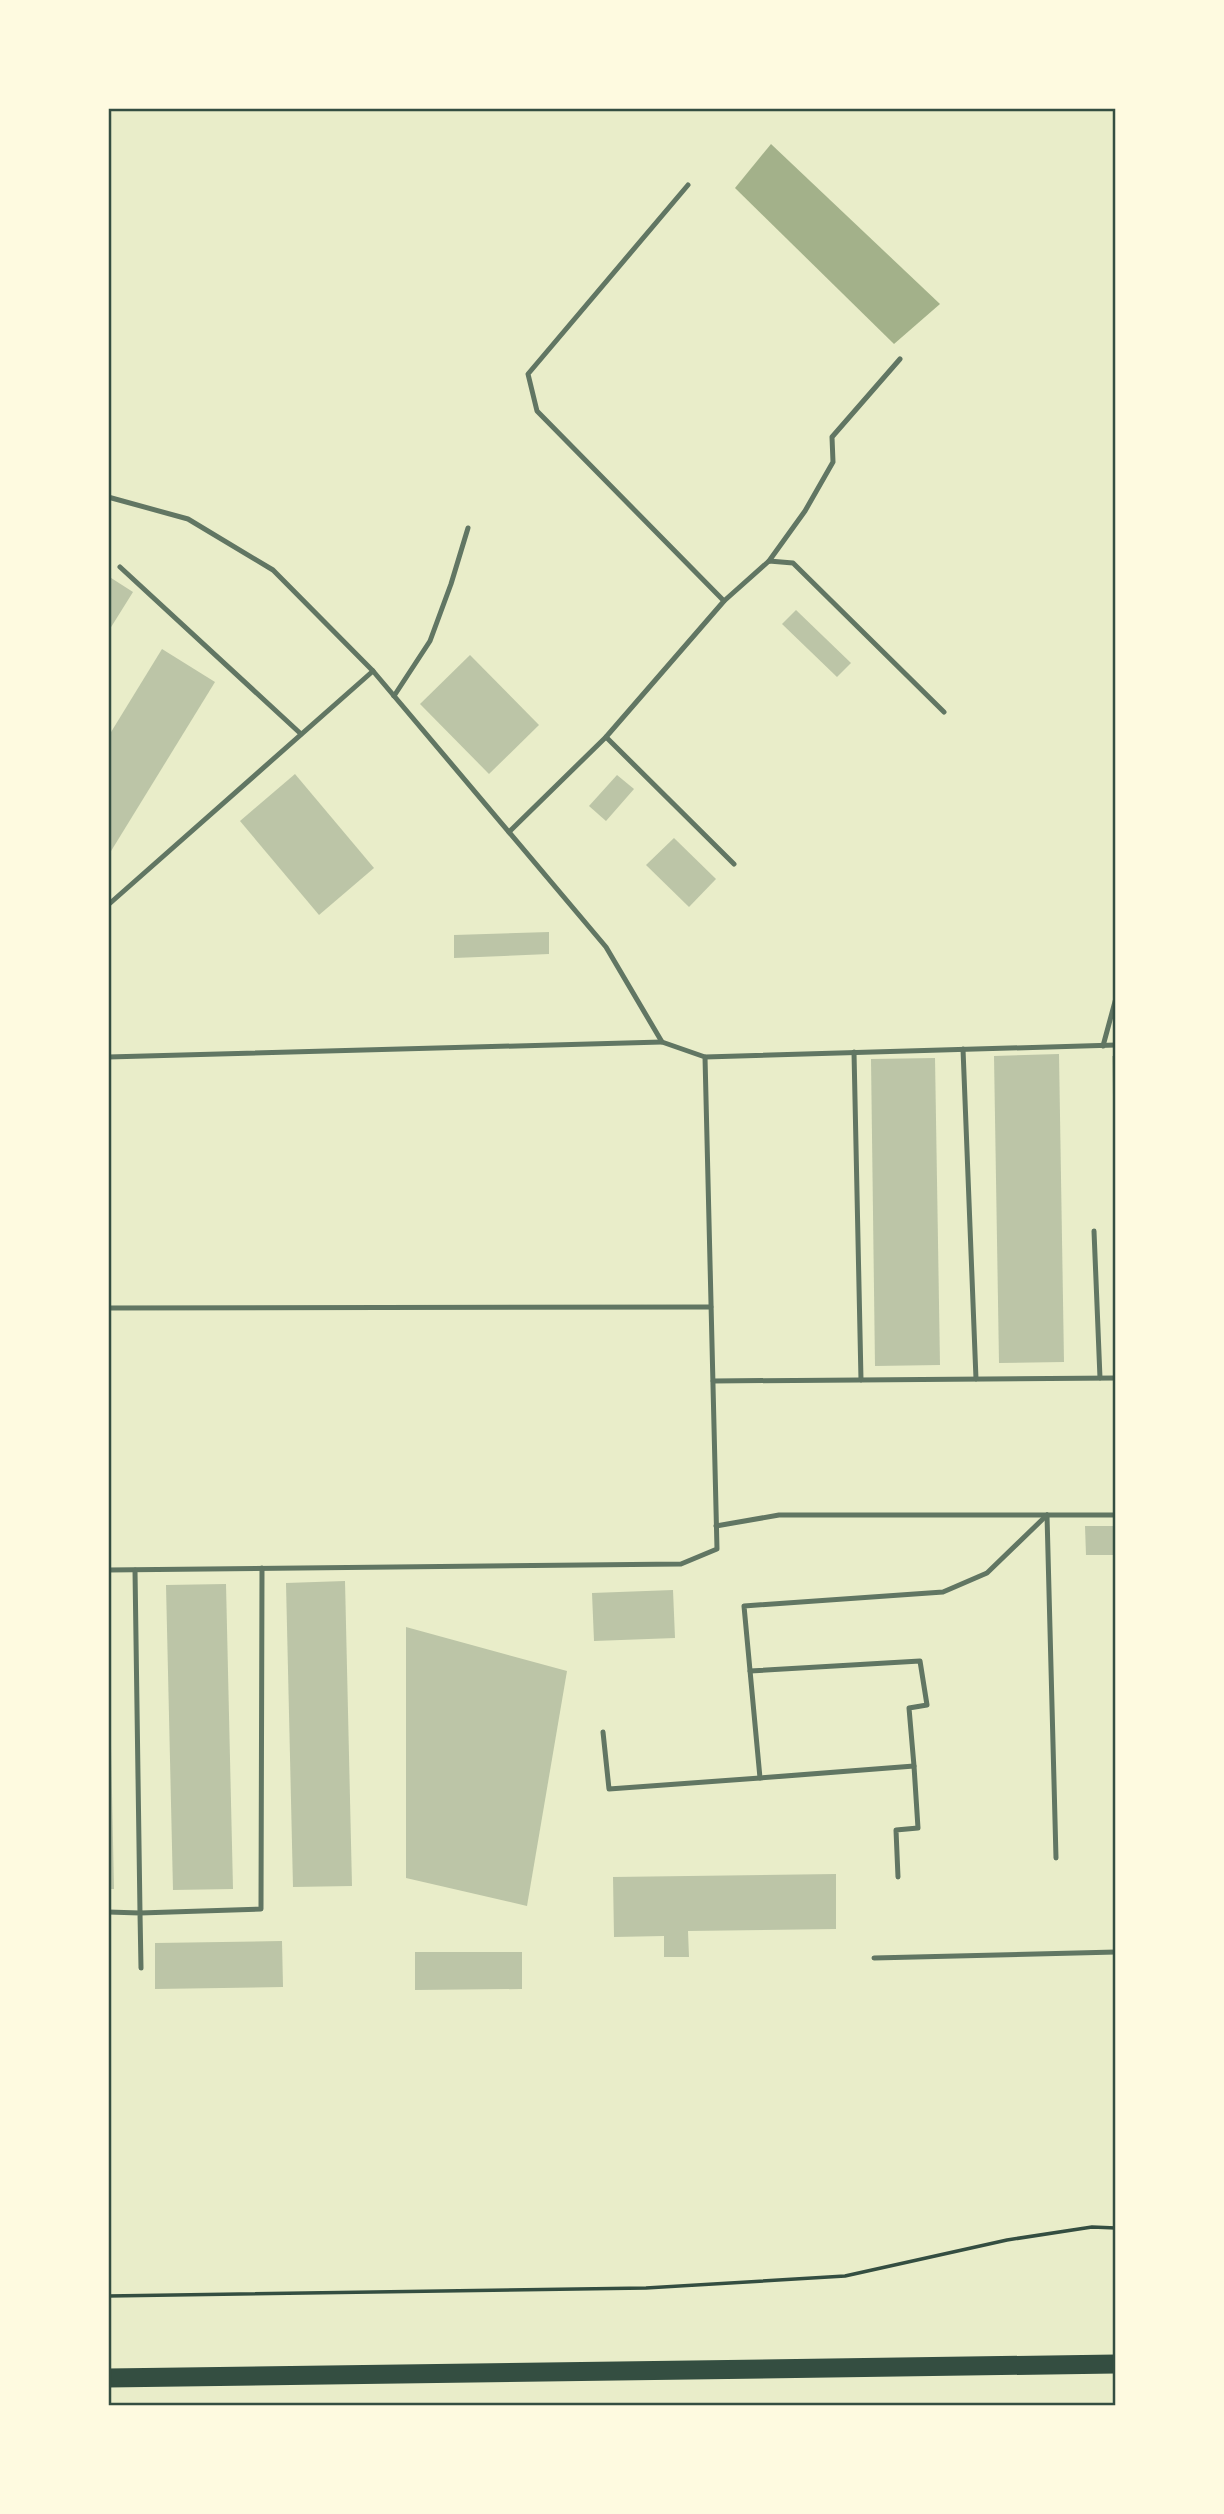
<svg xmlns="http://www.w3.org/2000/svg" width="1224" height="2514" viewBox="0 0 1224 2514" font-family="'IBM Plex Sans',sans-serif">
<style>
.water{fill:#a3b18a}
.building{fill:#bcc5a7}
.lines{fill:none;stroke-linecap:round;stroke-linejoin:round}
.path{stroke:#344e41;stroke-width:3.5}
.service{stroke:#617663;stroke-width:5}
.trunk{stroke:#344e41;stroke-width:19}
.neatline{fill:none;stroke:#344e41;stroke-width:2.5}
</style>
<rect width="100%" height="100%" fill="#e9edc9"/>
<polygon class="water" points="771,144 940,304 894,344 735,188"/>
<g class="building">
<polygon points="108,576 133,592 108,632"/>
<polygon points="796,610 851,663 837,677 782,624"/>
<polygon points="162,649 215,682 108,856 108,737"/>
<polygon points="470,655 539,725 489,774 420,704"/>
<polygon points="295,774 374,868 319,915 240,821"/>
<polygon points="617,775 634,789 606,821 589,806"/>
<polygon points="674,838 716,879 689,907 646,865"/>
<polygon points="549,932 549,954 454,958 454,935"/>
<polygon points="1059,1054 1064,1362 999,1363 994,1056"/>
<polygon points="1112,1056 1116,1056 1116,1097 1113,1097"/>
<polygon points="935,1058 940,1365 875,1366 871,1059"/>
<polygon points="1085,1526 1116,1526 1116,1555 1086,1555"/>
<polygon points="345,1581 352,1886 293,1887 286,1583"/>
<polygon points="226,1584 233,1889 173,1890 166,1585"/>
<polygon points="673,1590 675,1638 594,1641 592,1593"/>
<polygon points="406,1627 567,1671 527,1906 406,1878"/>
<polygon points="108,1745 111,1745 114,1889 108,1889"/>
<polygon points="836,1874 836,1929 688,1931 689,1957 664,1957 664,1936 614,1937 613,1877"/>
<polygon points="282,1941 283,1987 155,1989 155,1943"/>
<polygon points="415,1952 522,1952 522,1989 415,1990"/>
</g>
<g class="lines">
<polyline class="path" points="108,2296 646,2288 845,2276 1007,2240 1092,2227 1116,2228"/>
<g class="service">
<polyline points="108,497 188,519 273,570 373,671 108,905"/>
<polyline points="769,561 805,511 833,462 832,437 900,359"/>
<polyline points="120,567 301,734"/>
<polyline points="724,601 769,561 793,563 944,712"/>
<polyline points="394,696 430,641 451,584 468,528"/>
<polyline points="606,737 734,864"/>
<polyline points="509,832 606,737 724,601 537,411 528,374 688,185"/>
<polyline points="1103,1046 1116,998"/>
<polyline points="963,1049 976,1379"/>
<polyline points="854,1052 861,1380"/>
<polyline points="108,1057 662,1042"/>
<polyline points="705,1057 1116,1045"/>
<polyline points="1094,1231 1100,1378"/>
<polyline points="108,1308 711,1307"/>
<polyline points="713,1381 1116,1378"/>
<polyline points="1047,1515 1056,1858"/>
<polyline points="716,1526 779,1515 1116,1515"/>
<polyline points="108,1570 681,1564 717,1549 705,1057 662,1042 606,947 373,671"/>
<polyline points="135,1570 140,1913 261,1909 262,1568"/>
<polyline points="750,1671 920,1661 927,1705 909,1708 914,1766"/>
<polyline points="603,1732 609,1789 760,1778"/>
<polyline points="898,1877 896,1830 918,1828 914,1766 760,1778 744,1606 943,1592 987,1573 1047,1515"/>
<polyline points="108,1912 140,1913 141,1968"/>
<polyline points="874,1958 1116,1952"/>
</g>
<polyline class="trunk" points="108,2378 1116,2364"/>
</g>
<rect width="1224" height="2514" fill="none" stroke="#fefae0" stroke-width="220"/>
<rect x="110" y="110" width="1004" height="2294" class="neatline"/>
</svg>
